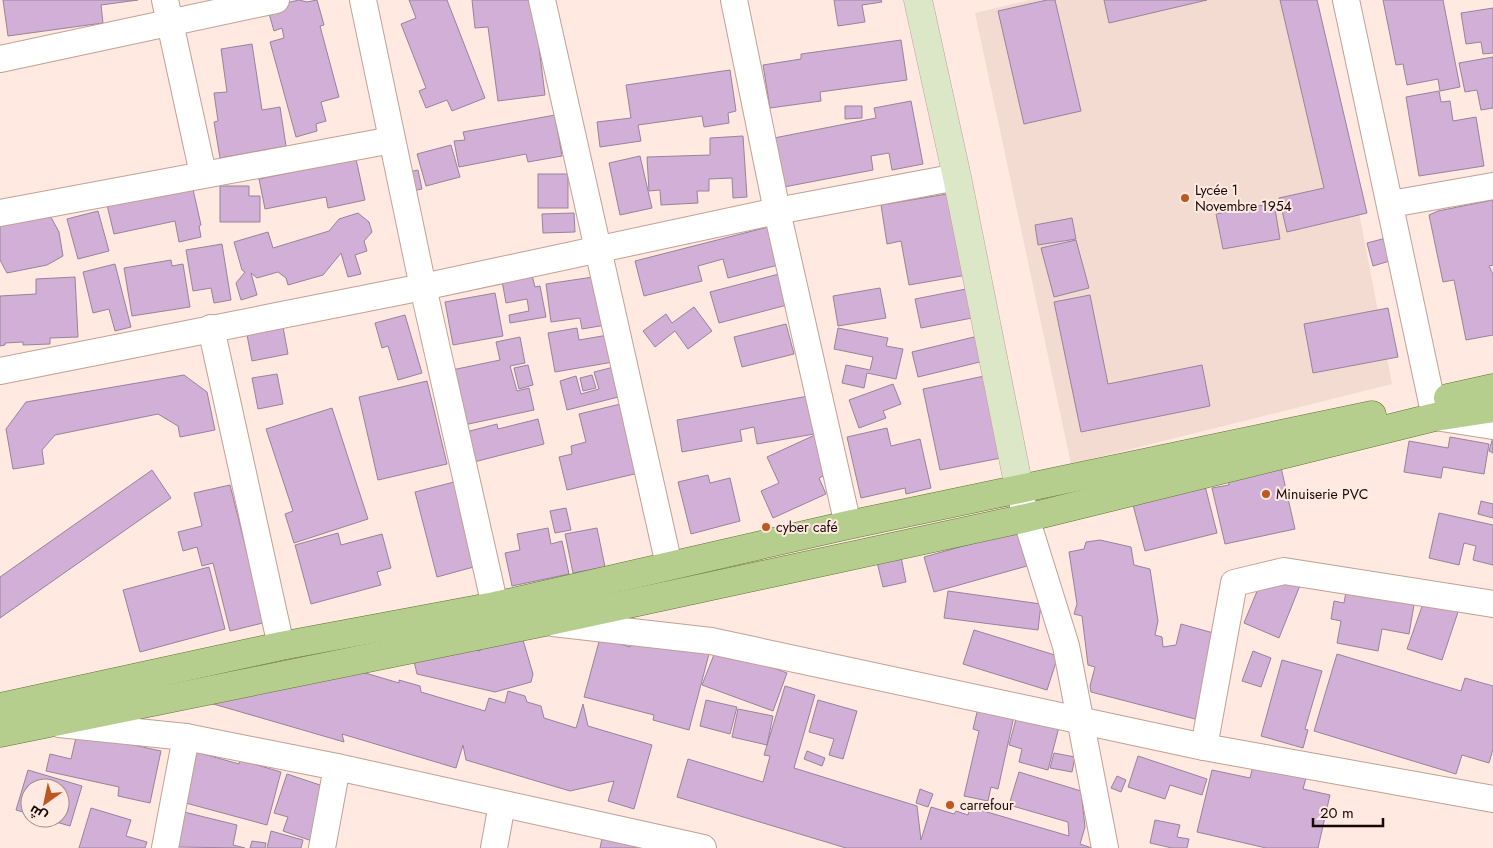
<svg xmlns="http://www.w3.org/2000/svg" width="1493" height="848" viewBox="0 0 1493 848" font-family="Jost,Cairo,sans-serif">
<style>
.built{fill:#f4dbd1}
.building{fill:#d2afd6;stroke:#98839b}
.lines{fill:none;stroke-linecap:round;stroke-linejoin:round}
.street-casing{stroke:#c2a093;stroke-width:28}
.secondary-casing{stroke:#c2a093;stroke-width:29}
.primary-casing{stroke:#5e742c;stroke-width:29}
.street{stroke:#fff;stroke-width:26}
.secondary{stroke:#dbe7c6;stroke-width:28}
.primary{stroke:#b6ce8d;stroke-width:28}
.poi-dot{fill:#bc5821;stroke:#ffe9e1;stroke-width:2}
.labels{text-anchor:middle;stroke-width:4;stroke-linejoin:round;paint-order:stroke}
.poi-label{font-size:14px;fill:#140906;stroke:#ffe9e1;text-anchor:start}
</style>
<rect width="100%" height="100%" fill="#ffe9e1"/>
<polygon class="built" points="1030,0 1318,0 1392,384 1071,464 975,13"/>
<g class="building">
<polygon points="3,0 138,0 101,5 103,23 8,36"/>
<polygon points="299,0 307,2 317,0 324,25 320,26 339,97 321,102 326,121 316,124 317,131 296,137 270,42 284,38 282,28 274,31 266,3 286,3"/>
<polygon points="409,0 447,0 485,98 452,111 447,100 426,108 419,91 426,88 401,24 416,18"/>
<polygon points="472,0 533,0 545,95 498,101 488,27 475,28"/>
<polygon points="834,0 881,0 882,2 862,5 865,22 838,26"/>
<polygon points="1047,0 1055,0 1081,111 1024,124 998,11"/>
<polygon points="1104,0 1207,0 1109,23"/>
<polygon points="1280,0 1317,0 1367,213 1287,232 1279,198 1324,188"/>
<polygon points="1383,0 1443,0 1460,87 1440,91 1438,79 1407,85 1403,64 1396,65"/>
<polygon points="1493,8 1493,53 1483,54 1481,42 1466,44 1461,13"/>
<polygon points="901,40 907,80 820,92 821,101 770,108 763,65 801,59 801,54"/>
<polygon points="252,44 262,110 280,107 286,146 220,158 214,122 218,121 214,93 227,92 221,49"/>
<polygon points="1493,57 1493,108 1481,110 1477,90 1465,92 1459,63"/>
<polygon points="730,70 736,111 728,113 729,123 704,127 702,116 638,125 641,141 600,147 597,122 631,118 626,85"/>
<polygon points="1439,91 1441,102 1450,101 1453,121 1476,117 1484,166 1419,176 1406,97"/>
<polygon points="911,101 923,164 892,170 889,153 871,156 873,170 784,187 774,138 876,118 874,108"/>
<polygon points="845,106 862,106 862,118 845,119"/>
<polygon points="555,115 562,156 528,162 526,154 459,167 454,141 465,140 463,132"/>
<polygon points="743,136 747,197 733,198 732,178 709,179 709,191 697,191 698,203 661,205 660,190 649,191 647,157 710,155 710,138"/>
<polygon points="451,145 460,177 426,186 417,154"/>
<polygon points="640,156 652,208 620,215 609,163"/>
<polygon points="356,159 365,200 328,208 326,197 265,209 259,179"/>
<polygon points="418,170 422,189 408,192 404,173"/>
<rect x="538" y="174" width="30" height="34"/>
<polygon points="192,185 201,225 199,226 201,237 179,242 175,221 114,234 107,205"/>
<polygon points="220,186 249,186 249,196 260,196 260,222 220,222"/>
<polygon points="953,193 967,275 909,285 901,241 887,244 881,205"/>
<polygon points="1493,200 1493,265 1489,266 1493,274 1493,335 1466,340 1454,280 1443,282 1429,215 1438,211"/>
<polygon points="1274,203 1280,239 1223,249 1216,214"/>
<polygon points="46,208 59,232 63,256 47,265 7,273 0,260 0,219"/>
<polygon points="98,211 109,251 78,259 67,219"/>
<polygon points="358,213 369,222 372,232 364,241 367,251 355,255 361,274 348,277 341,253 323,275 288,285 286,278 278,272 257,278 251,273 257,295 241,300 236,283 245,272 242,270 234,242 268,232 273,248 329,231 339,219"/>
<polygon points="574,213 575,232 543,233 542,214"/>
<polygon points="1072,218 1076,239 1038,245 1035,225"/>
<polygon points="772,226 782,264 728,278 723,259 698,266 702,281 644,296 635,261"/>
<polygon points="1386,238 1393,260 1373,266 1367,243"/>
<polygon points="1076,240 1089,288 1054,297 1041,248"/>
<polygon points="222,244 231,300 214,303 211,288 193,291 186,250"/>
<polygon points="171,260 172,266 183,264 190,307 132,316 124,268"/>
<polygon points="115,264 131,327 115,331 109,309 93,313 83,272"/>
<polygon points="779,274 787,305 719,323 710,292"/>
<polygon points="532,275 535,287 540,286 546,317 510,323 509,315 529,311 527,299 506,303 502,281"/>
<polygon points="600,276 606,325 582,329 580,318 551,322 546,284"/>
<polygon points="75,277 78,337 50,338 50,344 23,345 23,342 5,343 5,345 0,346 0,296 36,294 36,279"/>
<polygon points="880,288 886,318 838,326 833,296"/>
<polygon points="971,288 977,317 921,328 915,299"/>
<polygon points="495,293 503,336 453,345 445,302"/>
<polygon points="1090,295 1108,384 1202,365 1210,406 1081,432 1054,302"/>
<polygon points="694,307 712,331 688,349 675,331 655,347 643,331 666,314 672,323"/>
<polygon points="1388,308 1398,357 1313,373 1304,324"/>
<polygon points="405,315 422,373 398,380 388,346 382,348 375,323"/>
<polygon points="786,324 794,354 742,367 734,337"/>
<polygon points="283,327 288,354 252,361 247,335"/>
<polygon points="577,328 579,340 614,334 619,361 555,372 548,333"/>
<polygon points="838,328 888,338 886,346 903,349 896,379 867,373 864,388 842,383 846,365 870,370 873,357 834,349"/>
<polygon points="978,336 984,361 918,377 912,352"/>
<polygon points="520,337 525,363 510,366 517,391 529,388 534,410 464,425 452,370 500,360 496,342"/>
<polygon points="528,365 533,385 519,389 514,368"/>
<polygon points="622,365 630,394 567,410 560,381 576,376 581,394 599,389 594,372"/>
<polygon points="277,374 283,404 258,409 252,378"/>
<polygon points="184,375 207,392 215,430 180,437 178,426 158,414 55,435 42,450 44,464 13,469 6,429 26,402"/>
<polygon points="592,375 596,388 583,391 580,378"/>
<polygon points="989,375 1006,457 940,470 923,389"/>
<polygon points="427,381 447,464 378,480 359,397"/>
<polygon points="893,384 901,404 883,411 886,418 859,428 849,400"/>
<polygon points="814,395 820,433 757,444 754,427 740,430 742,441 682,452 677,420"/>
<polygon points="629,402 647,471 567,490 559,457 572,454 571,446 586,442 579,414"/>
<polygon points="332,408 368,519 294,543 285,514 293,511 266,429"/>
<polygon points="538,419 544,444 474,462 466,432 497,424 498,429"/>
<polygon points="887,428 891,446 920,439 931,488 906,494 905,488 861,498 847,437"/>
<polygon points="817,434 834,471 819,478 826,494 773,518 761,491 779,483 767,457"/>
<polygon points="1450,437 1489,444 1484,474 1443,467 1441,478 1404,472 1409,441 1448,448"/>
<polygon points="1493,437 1493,453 1489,451"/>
<polygon points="1280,463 1295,529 1225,544 1212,488 1229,485 1228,479"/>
<polygon points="152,470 171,498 0,618 0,577"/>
<polygon points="708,475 710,483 730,478 740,521 691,534 678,482"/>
<polygon points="458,481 481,565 437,577 415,492"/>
<polygon points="1204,482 1217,533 1145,551 1132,501"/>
<polygon points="230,485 248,557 260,554 275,620 230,631 213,563 202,566 197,547 183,551 178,532 202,526 194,493"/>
<polygon points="1481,501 1493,504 1493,518 1478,514"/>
<polygon points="566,508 571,530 555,533 550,511"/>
<polygon points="1439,513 1493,525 1493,565 1473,560 1476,546 1464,543 1459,565 1429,558"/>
<polygon points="548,528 551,544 562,541 569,574 512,586 505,553 520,550 517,534"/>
<polygon points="597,528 605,567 573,573 565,534"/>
<polygon points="1017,531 1027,566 934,592 924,557"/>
<polygon points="338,533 341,545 382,534 391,568 377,572 381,585 311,604 295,545"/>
<polygon points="1100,540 1131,547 1134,565 1150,569 1158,621 1155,635 1162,637 1163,647 1176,645 1181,624 1217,634 1195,719 1091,692 1090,686 1095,667 1088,665 1082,616 1074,614 1077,604 1069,552 1084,549 1086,542"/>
<polygon points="901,557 906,582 883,587 877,562"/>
<polygon points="209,567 225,629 140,652 123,590"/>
<polygon points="1262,579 1301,583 1279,638 1244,623"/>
<polygon points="1347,586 1415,599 1409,634 1382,629 1378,651 1337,643 1341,621 1331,619 1334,601 1344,603"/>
<polygon points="948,591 1041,604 1038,630 944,618"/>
<polygon points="1425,598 1459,609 1442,660 1407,649"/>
<polygon points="974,630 1058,656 1047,690 963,664"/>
<polygon points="634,633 709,654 689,730 653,720 654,715 584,697 600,638 630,647"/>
<polygon points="523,640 533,674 531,682 495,692 417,674 414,661 466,648 480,651 482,641"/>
<polygon points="717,647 787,673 773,711 702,685"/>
<polygon points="1253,651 1271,658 1261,687 1242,681"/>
<polygon points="1337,654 1461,691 1465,678 1493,686 1493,749 1489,763 1462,755 1456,774 1314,731"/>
<polygon points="1282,660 1322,671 1305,729 1308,730 1303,748 1261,736"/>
<polygon points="352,669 399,683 399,680 420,686 421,692 485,711 489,698 505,703 508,691 525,696 527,702 541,706 544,718 576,728 583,704 588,726 652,745 634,809 608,801 614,781 570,791 466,760 463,745 456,768 342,734 344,742 210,703"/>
<polygon points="785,686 815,695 794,768 917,806 921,840 931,807 954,814 956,811 968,815 970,807 1069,836 1068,822 1009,805 1019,772 1081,791 1085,827 1080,844 1092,848 846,848 677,797 688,759 763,782 770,756 764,755"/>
<polygon points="706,700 737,707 730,734 700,726"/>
<polygon points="818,700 857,711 843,759 829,755 834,739 809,732"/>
<polygon points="978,708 1014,716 998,789 991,787 988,801 964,796 979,731 973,729"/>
<polygon points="1019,708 1061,719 1048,770 1019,762 1022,749 1009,745"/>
<polygon points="738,709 773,716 767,745 732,737"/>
<polygon points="77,733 161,751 150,803 118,796 119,787 46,771 50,754 71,759"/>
<polygon points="807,751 825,758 822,766 804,759"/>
<polygon points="196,752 239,764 240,760 281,772 267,825 182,802"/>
<polygon points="1054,753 1075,757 1072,772 1050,768"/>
<polygon points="1138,756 1207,779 1202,795 1170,785 1165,799 1128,787"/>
<polygon points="1253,766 1306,778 1303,789 1330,795 1318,848 1266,848 1197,832 1212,770 1250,778"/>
<polygon points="28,770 82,786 70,826 42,818 60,818 60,788 30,788 30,814 16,810"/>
<polygon points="287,774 329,788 312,841 283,831 288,817 274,813"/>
<polygon points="1117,776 1126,780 1121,792 1111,788"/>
<polygon points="920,789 933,794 928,807 916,803"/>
<polygon points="91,808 131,820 126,836 147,842 145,848 79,848"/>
<polygon points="184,812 237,825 233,845 245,848 176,847"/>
<polygon points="1155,820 1180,825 1177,837 1189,839 1187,848 1172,848 1150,843"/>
<polygon points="604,829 644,848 600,848"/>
<polygon points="271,831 303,840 301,848 267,848"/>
<polygon points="252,841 266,843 265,848 250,848"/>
</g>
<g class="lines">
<g class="street-casing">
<g id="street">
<polyline points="165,0 203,174"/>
<polyline points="363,0 423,287 495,606"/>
<polyline points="542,0 669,565"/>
<polyline points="734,0 777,211 848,525"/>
<polyline points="1346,0 1435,417 1493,426"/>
<polyline points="0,59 276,0"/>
<polyline points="1391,204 1493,186"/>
<polyline points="0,213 392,140"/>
<polyline points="211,328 281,646"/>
<polyline points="0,371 423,287 777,211 957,177"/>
<polyline points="1019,488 1026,518 1066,646 1105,848"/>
<polyline points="553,623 711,641 1204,747 1493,799"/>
<polyline points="59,724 186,737 337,767 703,848"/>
<polyline points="1204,747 1234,583 1284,571 1493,604"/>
<polyline points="165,848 186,737"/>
<polyline points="322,848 337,767"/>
<polyline points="494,848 502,804"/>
</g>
</g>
<g class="secondary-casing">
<polyline id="secondary" points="918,0 957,177 1019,488"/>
</g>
<g class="primary-casing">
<g id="primary">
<polyline points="1448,398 1493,388"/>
<polyline points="0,707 281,646 495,606 848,525 1372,415"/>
<polyline points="0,733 545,622 1026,518 1435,417 1493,408"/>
</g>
</g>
<use href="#street" class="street"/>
<use href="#secondary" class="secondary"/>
<use href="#primary" class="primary"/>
</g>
<g class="poi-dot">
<circle cx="1185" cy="198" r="5"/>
<circle cx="1266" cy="494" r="5"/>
<circle cx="766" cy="527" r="5"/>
<circle cx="950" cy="805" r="5"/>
</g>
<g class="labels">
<g class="poi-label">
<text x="1195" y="195">Lycée 1<tspan x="1195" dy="16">Novembre 1954</tspan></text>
<text x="1276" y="499">Minuiserie PVC</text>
<text x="776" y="532">cyber café</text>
<text x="960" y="810">carrefour</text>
</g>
</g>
<g transform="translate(45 803) rotate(213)"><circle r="24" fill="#ffe9e1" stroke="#a18f89"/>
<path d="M0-4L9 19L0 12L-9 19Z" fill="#bc5821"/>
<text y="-8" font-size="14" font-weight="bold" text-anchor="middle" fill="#140906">ش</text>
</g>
<path d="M1313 818v8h70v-8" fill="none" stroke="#140906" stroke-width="2.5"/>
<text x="1320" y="818" font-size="15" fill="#140906" stroke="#ffe9e1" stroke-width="4" paint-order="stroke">20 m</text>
</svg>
